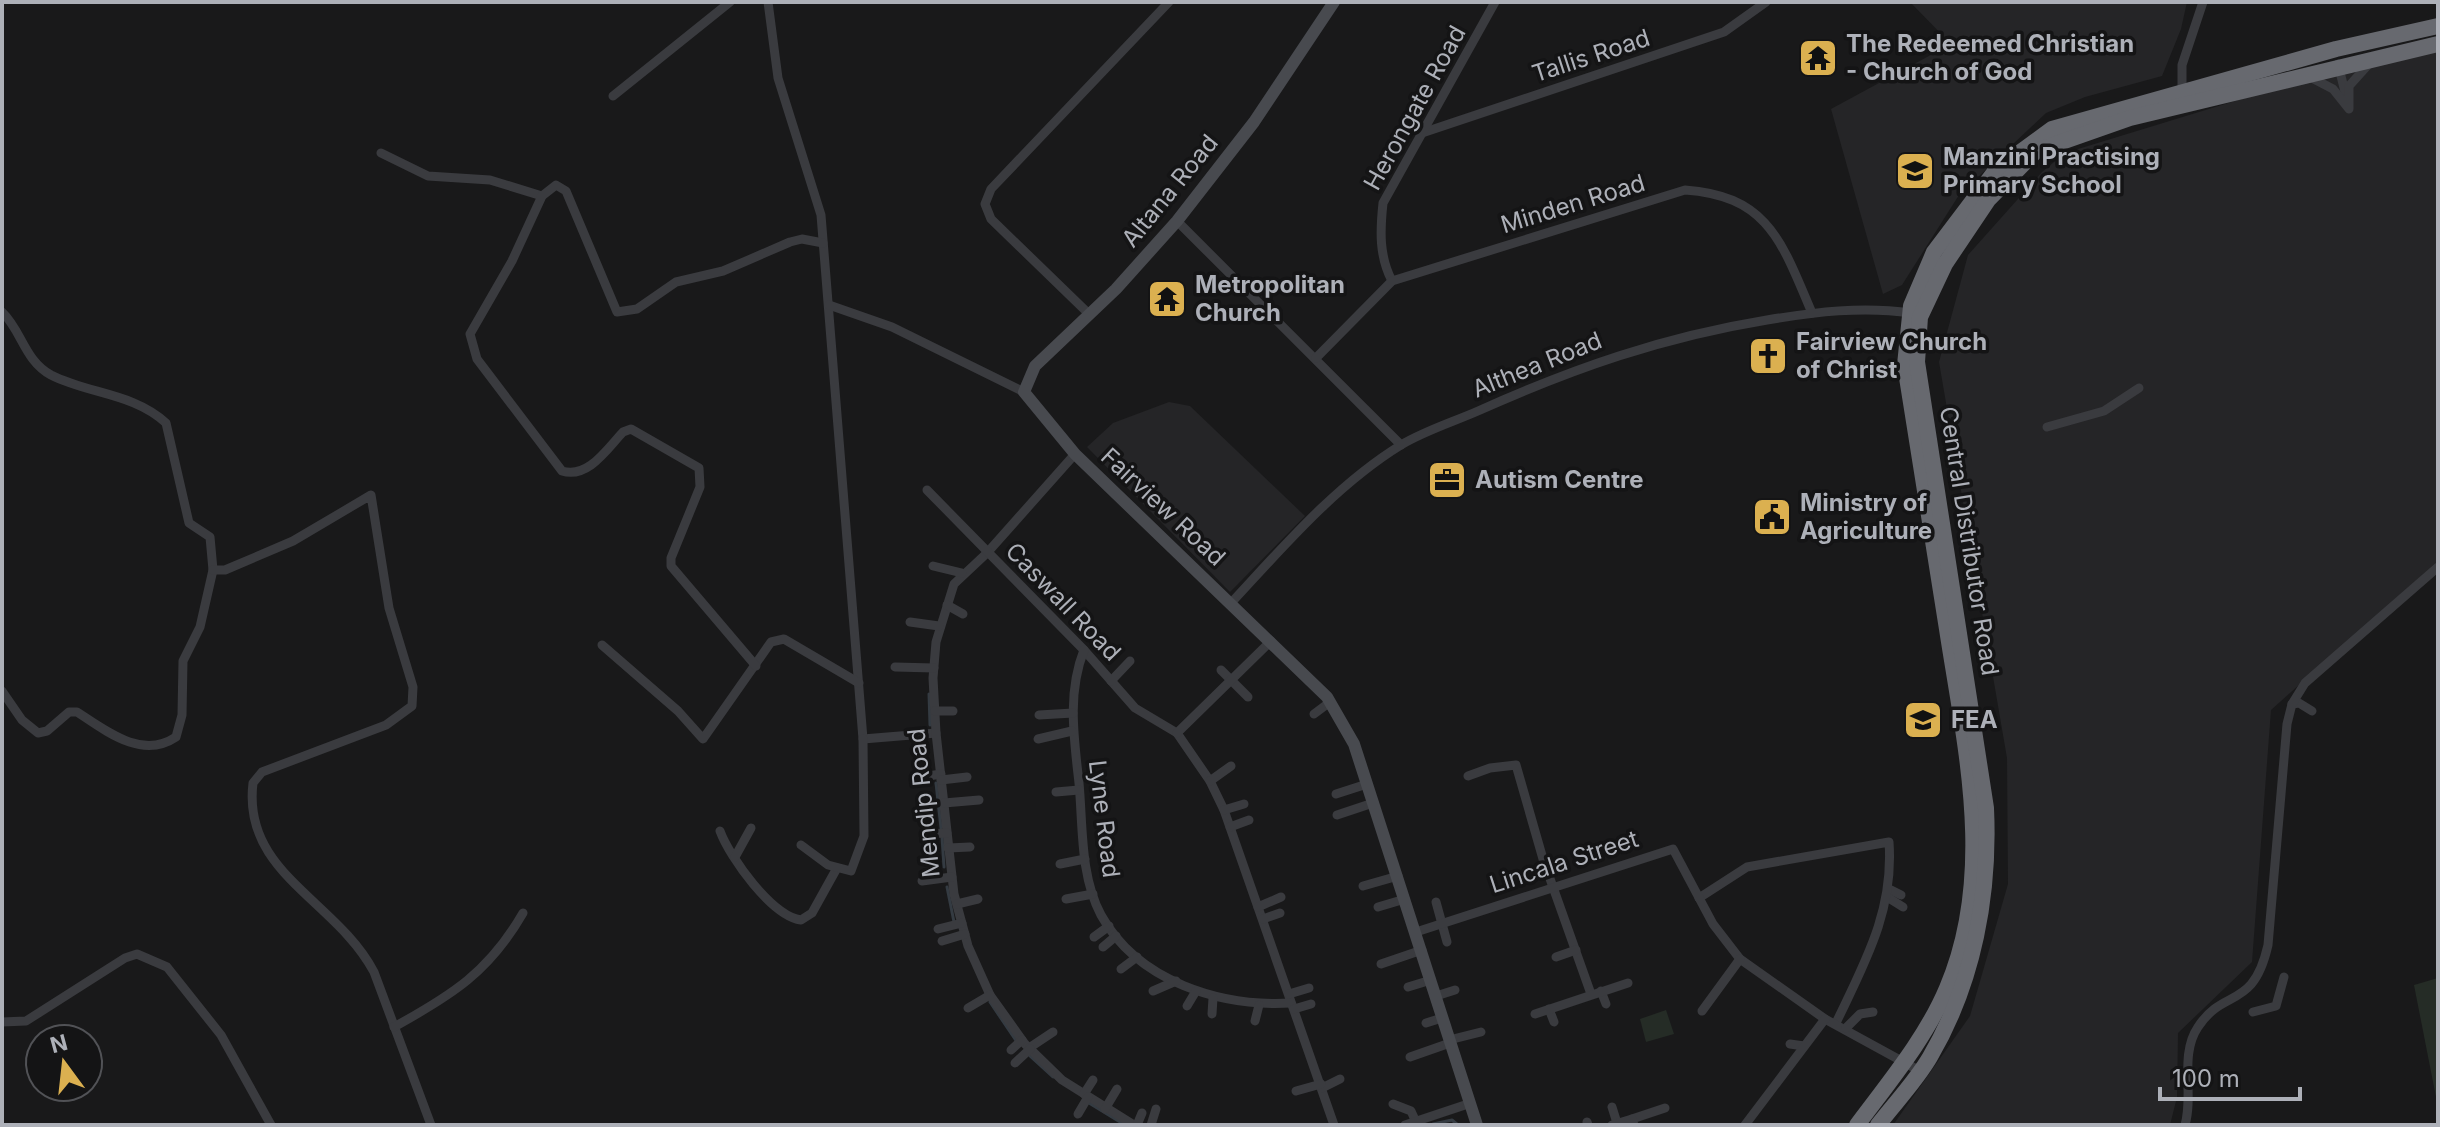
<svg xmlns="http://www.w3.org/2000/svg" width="2440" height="1127" viewBox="0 0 2440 1127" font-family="Inter,sans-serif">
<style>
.built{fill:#252527}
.green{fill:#252c26}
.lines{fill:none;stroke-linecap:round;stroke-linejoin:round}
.stream{stroke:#343b42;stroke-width:3}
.street{stroke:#3a3b3f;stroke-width:9}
.secondary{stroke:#484a4f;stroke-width:12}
.highway{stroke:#67696f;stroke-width:16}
.labels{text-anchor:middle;stroke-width:7;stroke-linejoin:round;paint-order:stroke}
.poi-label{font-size:24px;font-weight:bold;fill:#adb0b8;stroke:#141415;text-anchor:start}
.street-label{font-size:24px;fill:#adb0b8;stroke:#141415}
</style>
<rect width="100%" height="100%" fill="#19191a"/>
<g class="built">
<polygon points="1910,2 2187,2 2181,29 2162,76 2085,97 2046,113 1959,195 1902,285 1883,294 1831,109 1951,44"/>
<polygon points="2438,39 2438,561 2271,710 2252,962 2178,1033 2177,1097 2170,1125 1893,1125 1970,1016 2008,884 2007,758 1939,362 1968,255 2042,172 2065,153"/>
<polygon points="1169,402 1190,406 1305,516 1230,592 1087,447 1113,423"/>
</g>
<g class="green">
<polygon points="2438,978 2438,1096 2436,1097 2414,985"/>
<polygon points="1666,1010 1674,1034 1646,1042 1640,1019"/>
</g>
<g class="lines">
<g class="stream">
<polyline points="929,694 930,725"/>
<polyline points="936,783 941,828"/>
<polyline points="942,837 944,867"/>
<polyline points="947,887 954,922"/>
<polyline points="990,1002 1017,1042"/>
<polyline points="1030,1056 1053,1077"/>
<polyline points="1089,1103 1125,1125"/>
<polyline points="1433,1124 1452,1120 1458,1125"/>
</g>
<g class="street">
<polyline points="768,2 778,78 821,215 863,739 936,733"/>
<polyline points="2338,64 2346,96"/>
<polyline points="2310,77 2333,89 2349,109 2349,86 2367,66"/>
<polyline points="2182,93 2182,65 2203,2"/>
<polyline points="613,96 730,2"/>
<polyline points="1422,133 1724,32 1766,2"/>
<polyline points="381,153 428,176 490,180 542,196"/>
<polyline points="1177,221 1401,445"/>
<path d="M1392,281C1379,256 1380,231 1383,203L1495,2"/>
<polyline points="829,305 892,327 1024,392"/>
<path d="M2,312C22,331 24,360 51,375C88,394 134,393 166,423L189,523L210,537L213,570L200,627L183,661L182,715L176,737C142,760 106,731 77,712H69L47,731L38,733L22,720L2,691"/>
<polyline points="1089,314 991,219 985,204 991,189 1169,2"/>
<path d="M1316,358L1392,281L1685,190C1769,196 1782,243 1812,313"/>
<polyline points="2047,427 2104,411 2139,388"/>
<polyline points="1075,454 987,553 954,584 936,642 933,678 936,733 954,894 968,946 990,995 1025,1044 1062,1080 1134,1125"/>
<polyline points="927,490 1084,650 1135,708 1177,733 1210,781 1224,810 1334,1125"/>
<polyline points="933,566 962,573"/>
<path d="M213,570H225L293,541L371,495L389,608L413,687L412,706L386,725L262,772L253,783C242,873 336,900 374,972L431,1125"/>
<path d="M1232,602C1283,547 1336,485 1401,445C1424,431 1453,422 1478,411C1574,368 1663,337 1767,320C1815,312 1862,306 1911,313"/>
<polyline points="947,605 963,614"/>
<polyline points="910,622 939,626"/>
<polyline points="602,645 678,711 703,739 771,642 784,639 859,683"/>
<path d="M1084,650C1067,693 1074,738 1079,783C1083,826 1080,876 1101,915C1138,982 1221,1007 1291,1003"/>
<path d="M756,666L671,566V558L700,487L699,468L631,429L623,432C607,449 588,479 562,471L477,359L470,334L512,261L542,196L556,185L566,191L617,312L637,309L676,282L723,271L790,242L802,239L823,243"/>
<polyline points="895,667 934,668"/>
<polyline points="1221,670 1248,697"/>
<polyline points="1111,681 1130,661"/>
<polyline points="2292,704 2299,703 2312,711"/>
<polyline points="935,711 953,711"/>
<polyline points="1314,714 1330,702"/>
<polyline points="1039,715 1073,713"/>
<polyline points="1177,733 1271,641"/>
<polyline points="1038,739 1072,731"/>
<polyline points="1468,776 1490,768 1516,765 1543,859 1591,994"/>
<polyline points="922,777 941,774"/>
<polyline points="941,780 967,777"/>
<polyline points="1210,781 1231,766"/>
<polyline points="1056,792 1079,790"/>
<polyline points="1336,794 1367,784"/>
<polyline points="944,803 979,800"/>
<polyline points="1224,810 1244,804"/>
<polyline points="1337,815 1373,803"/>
<polyline points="1230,827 1249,820"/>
<path d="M720,831C730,858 772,916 801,920L812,913L837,868"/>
<polyline points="926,834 947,833"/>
<polyline points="801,845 828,865 851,871 864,836 863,739"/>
<polyline points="948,848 970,847"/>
<polyline points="735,857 751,828"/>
<polyline points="1060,864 1085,859"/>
<polyline points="922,881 952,877"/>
<polyline points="1363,886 1398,876"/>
<polyline points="1889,889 1901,895"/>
<polyline points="1887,897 1903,907"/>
<path d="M1699,898L1747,867L1889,842C1894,911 1865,962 1836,1023"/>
<polyline points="1066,899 1093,894"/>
<polyline points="1436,902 1447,942"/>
<polyline points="957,904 978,899"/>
<polyline points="1258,907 1281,897"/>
<polyline points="1378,907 1405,899"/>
<polyline points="1263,919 1280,913"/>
<polyline points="938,929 962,923"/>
<polyline points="1416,932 1673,849 1713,924 1740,959 1825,1019 1920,1071"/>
<polyline points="1094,937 1109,926"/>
<polyline points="942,941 965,934"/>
<polyline points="1103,947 1116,936"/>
<polyline points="1556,957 1576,950"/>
<polyline points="1381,964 1422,950"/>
<polyline points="1121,969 1137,957"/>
<polyline points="1408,987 1431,980"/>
<polyline points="1153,991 1176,981"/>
<polyline points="1601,991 1606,1004"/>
<polyline points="1289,994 1309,988"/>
<polyline points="1436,996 1455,990"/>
<polyline points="1187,1006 1196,991"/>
<polyline points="968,1008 990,995"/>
<polyline points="1294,1009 1311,1004"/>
<polyline points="1549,1009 1554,1022"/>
<polyline points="1702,1011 1740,959"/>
<polyline points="2253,1012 2276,1006 2284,977"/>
<polyline points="1212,1014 1213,998"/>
<polyline points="1535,1014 1628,983"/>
<polyline points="1255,1021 1259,1005"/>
<polyline points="2,1022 26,1021 125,958 137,954 167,967 221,1035 271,1125"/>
<polyline points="1426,1023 1442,1018"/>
<path d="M394,1027C452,995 489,972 523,913"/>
<polyline points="1846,1028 1860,1014 1873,1012"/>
<polyline points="1449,1040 1481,1032"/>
<polyline points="1790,1044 1804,1046"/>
<polyline points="1029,1048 1053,1032"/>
<polyline points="1011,1050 1022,1040"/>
<polyline points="1410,1057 1450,1043"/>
<polyline points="1015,1063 1030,1049"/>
<polyline points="1322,1088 1340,1079"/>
<polyline points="1296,1091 1321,1084"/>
<polyline points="1084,1094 1093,1080"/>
<polyline points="1393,1104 1411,1111 1416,1122"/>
<polyline points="1612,1107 1617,1123"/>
<polyline points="1105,1109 1117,1089"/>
<polyline points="1078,1114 1088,1097"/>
<polyline points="1632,1119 1665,1108"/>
<polyline points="1587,1122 1588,1125"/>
<polyline points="1137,1125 1142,1113"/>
<polyline points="1151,1125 1156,1109"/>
<polyline points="1405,1125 1468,1104"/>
<polyline points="1612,1125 1632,1119 1634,1125"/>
<polyline points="1745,1125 1825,1019"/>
<path d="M2185,1125C2194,1094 2179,1055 2198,1027C2224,987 2253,1011 2268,945L2287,724L2292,704L2305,683L2438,567"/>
</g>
<polyline class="secondary" points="1334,2 1254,122 1177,221 1116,289 1035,366 1024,392 1075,454 1327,697 1354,744 1477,1125"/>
<g class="highway">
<path d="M1857,1125C1889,1082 1926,1038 1947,988C1996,873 1965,747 1947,629C1933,541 1919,453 1905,365L1911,306L1934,252L1996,170L2052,129L2336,49L2438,26"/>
<path d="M1878,1125C1895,1103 1916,1081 1930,1057C1974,982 1990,894 1986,808L1917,362L1920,317L1945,264L1988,200L2036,151L2130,118L2438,44"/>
</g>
</g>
<defs>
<g id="temple-square" transform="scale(2)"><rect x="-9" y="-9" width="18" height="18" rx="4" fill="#dbb050" stroke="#141415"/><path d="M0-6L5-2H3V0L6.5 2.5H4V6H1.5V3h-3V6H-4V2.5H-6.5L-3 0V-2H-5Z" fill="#111"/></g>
<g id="school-square" transform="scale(2)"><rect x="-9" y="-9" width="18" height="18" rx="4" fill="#dbb050" stroke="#141415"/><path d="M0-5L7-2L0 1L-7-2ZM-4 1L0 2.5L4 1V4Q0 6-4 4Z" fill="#111"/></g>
<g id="church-square" transform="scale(2)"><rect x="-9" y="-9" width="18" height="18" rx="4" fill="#dbb050" stroke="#141415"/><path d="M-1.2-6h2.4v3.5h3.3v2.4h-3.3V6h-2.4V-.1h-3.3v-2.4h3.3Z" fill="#111"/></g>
<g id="office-square" transform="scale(2)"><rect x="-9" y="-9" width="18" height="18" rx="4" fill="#dbb050" stroke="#141415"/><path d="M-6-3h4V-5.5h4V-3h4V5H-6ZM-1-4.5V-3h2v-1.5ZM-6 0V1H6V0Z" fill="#111"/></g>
<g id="civic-square" transform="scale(2)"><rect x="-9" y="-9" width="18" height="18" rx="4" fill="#dbb050" stroke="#141415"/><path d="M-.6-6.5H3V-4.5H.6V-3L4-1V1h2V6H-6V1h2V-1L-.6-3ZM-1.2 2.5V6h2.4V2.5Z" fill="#111"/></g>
</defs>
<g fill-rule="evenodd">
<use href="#temple-square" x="1818" y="58"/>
<use href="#school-square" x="1915" y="171"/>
<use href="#temple-square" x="1167" y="299"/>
<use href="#church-square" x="1768" y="356"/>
<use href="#office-square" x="1447" y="480"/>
<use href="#civic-square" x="1772" y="517"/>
<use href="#school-square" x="1923" y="720"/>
</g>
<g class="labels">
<g class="poi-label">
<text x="1846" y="52">The Redeemed Christian<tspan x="1846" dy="28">- Church of God</tspan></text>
<text x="1943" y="165">Manzini Practising<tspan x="1943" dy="28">Primary School</tspan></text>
<text x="1195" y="293">Metropolitan<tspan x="1195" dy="28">Church</tspan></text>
<text x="1796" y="350">Fairview Church<tspan x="1796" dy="28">of Christ</tspan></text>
<text x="1475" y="488">Autism Centre</text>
<text x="1800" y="511">Ministry of<tspan x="1800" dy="28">Agriculture</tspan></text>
<text x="1951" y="728">FEA</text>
</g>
<g class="street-label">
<text transform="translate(1591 56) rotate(-18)" y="8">Tallis Road</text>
<text transform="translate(1415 108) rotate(-61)" y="8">Herongate Road</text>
<text transform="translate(1170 191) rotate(-51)" y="8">Altana Road</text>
<text transform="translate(1573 204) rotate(-17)" y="8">Minden Road</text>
<text transform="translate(1537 365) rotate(-22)" y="8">Althea Road</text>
<text transform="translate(1163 507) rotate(43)" y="8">Fairview Road</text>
<text transform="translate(1969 541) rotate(81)" y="8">Central Distributor Road</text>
<text transform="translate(1063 602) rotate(46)" y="8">Caswall Road</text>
<text transform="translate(924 803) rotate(-96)" y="8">Mendip Road</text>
<text transform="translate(1104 819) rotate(83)" y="8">Lyne Road</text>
<text transform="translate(1564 862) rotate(-18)" y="8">Lincala Street</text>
</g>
</g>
<rect width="2440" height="1127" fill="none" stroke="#adb0b8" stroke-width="8"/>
<g transform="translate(64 1063) rotate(345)"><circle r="38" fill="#141415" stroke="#515256" stroke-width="2"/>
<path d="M0-6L14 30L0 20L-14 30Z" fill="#dbb050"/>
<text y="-12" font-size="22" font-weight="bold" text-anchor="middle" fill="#adb0b8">N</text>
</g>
<path d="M2160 1087v12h140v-12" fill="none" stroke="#adb0b8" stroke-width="4"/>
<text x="2172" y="1087" font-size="24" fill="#adb0b8" stroke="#141415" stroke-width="6" paint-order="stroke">100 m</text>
</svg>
